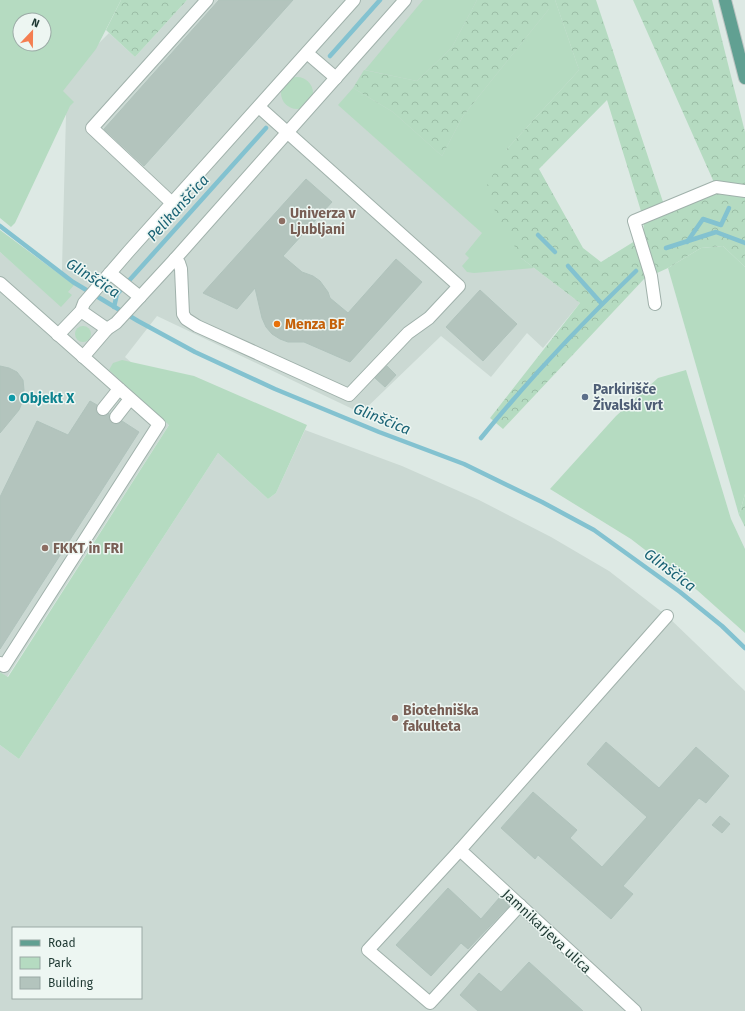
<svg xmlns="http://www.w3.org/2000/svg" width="745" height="1011" viewBox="0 0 745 1011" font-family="'Fira Sans',sans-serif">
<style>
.built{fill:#cbd9d3;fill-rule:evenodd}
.green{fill:#b5dbc1;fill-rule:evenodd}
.forest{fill:url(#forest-crowns);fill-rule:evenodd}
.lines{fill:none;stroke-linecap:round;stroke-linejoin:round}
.stream{stroke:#83c2d0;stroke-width:4.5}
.building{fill:#b3c4bd;stroke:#b0c3bc}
.minor-casing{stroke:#a0b1ab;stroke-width:14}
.major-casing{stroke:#bcc4c2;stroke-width:14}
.minor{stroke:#fff;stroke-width:12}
.major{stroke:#61a092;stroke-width:12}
.education-dot{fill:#8d6e63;stroke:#edf6f2;stroke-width:1.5}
.food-dot{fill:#e8710a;stroke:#edf6f2;stroke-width:1.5}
.service-dot{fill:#5c6f8a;stroke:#edf6f2;stroke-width:1.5}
.culture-dot{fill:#0f9aa8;stroke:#edf6f2;stroke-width:1.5}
.labels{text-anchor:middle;stroke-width:3;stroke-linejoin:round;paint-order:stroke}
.education-label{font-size:14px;font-weight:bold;fill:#785e54;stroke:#edf6f2;text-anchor:start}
.food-label{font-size:14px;font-weight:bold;fill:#c56008;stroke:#edf6f2;text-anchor:start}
.service-label{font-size:14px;font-weight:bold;fill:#4e5e75;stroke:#edf6f2;text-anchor:start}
.culture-label{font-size:14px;font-weight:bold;fill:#0d838f;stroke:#edf6f2;text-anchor:start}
.street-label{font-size:14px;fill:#1f3933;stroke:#edf6f2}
.water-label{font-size:15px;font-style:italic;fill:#196274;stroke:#edf6f2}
</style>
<defs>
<pattern id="forest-crowns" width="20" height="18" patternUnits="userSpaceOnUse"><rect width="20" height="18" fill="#b5dbc1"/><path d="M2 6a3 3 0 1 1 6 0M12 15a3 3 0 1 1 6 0" fill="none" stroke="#9bbda6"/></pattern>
</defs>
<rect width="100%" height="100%" fill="#dde9e4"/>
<g class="built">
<polygon points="187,0 555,0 579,70 506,150 521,258 580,303 543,348 527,333 491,377 441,336 361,413 157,316 125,357 181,406 7,677 0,672 0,252 61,306 66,115 56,93 96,46 109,33 135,57"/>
<path d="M305,430L402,466L479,500L551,537L609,571L667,616L745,691V1011H0V745L19,759L218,453L268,499L276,493ZM13,928H141V998H13Z"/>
</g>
<g class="green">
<path d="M0,0H121L96,49L63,91L74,102L70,106L15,223L11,227L0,218ZM20,20H44V44H20Z"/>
<polygon points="423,0 477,0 452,47 417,81 365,70"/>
<polygon points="549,0 555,0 579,70 506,150 521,258 534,268 474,273 467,272 462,266 469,258 465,254 482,233 338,105 353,88 393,112 442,156 463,116 549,9"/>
<circle cx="297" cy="93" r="16"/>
<polygon points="0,230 74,285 68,292 72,295 61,307 0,252"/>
<polygon points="723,246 745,267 745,494 739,515 668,268 701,248"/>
<circle cx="83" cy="334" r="8"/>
<polygon points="122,360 194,376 307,425 276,493 268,499 218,453 19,759 0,745 0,672 8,677 169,425 109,370 113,363"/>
<polygon points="686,370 731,519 745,549 745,633 697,590 631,539 550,489 616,416 658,378"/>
</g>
<g class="forest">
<polygon points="121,0 187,0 135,57 106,30"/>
<polygon points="477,0 549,0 549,9 463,116 442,156 393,112 353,88 364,70 417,81 452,47"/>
<path d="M555,0H596L666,211L716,187L633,0H712L745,132V267L723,246L701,248L668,268L644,279L503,429L490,418L580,303L521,258L484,191L506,150L579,70ZM607,100L644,221L643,236L601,262L583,248L539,169Z"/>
<polygon points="745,494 745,527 739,515"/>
</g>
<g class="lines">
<g class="stream">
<polyline points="330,56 380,0"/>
<polyline points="0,226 73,282 138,321 195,352 275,389 379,432 464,464 542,502 594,530 680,592 722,626 745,648"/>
<polyline points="538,235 555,252"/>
<polyline points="687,242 703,219 721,225 729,208"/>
<polyline points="666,248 716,232 745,243"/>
<polyline points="568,266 602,304"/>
<polyline points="114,307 117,294 266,128"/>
<path d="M481,438C529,379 581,324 636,271"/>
</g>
</g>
<g class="building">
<polygon points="219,0 293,0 144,166 104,129"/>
<polygon points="306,179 332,202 283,256 302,272 313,276 320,281 328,292 330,298 348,313 396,259 422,282 350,362 304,342 288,342 280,339 272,334 266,327 262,318 255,288 237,309 203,293"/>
<polygon points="480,290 517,324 483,361 446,327"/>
<polygon points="0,366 9,368 17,372 23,380 24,390 23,400 19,410 0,433"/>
<polygon points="387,366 396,375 385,387 375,378"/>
<polygon points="90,401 97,405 96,411 99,415 105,416 109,413 109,419 112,423 118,424 122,421 139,432 0,649 0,497 37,421 68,435"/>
<polygon points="606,742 659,788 696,747 729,776 706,803 699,798 623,886 633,894 611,919 538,855 535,859 501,828 533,792 577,830 570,838 602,867 647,817 587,764"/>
<polygon points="720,816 730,824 722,833 712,825"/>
<polygon points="448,888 481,919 500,897 509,906 468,949 461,943 431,976 396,945"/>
<polygon points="529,962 583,1011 478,1011 460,995 479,973 501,992"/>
</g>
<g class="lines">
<g class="minor-casing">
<g id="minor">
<polyline points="307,53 336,78"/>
<polyline points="172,203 92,128 207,0"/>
<polyline points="175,259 179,263 181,269 183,314 186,319 197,326 349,395 408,333 429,318 459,286 259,107"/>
<polyline points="110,273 140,297"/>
<polyline points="0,283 159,424 4,666 0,663"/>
<polyline points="655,304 651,276 634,221 716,187 745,191"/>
<polyline points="81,311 107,329"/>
<polyline points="58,335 81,311 84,303 129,251 354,0"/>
<polyline points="83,357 107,329 116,323 175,259 405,0"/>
<polyline points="103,409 119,389"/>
<polyline points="116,417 130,399"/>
<polyline points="460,850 635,1011"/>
<polyline points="520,905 430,1003 368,950 460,850 667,616"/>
</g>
</g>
<g class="major-casing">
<polyline id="major" points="725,0 745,78"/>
</g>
<use href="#minor" class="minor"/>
<use href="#major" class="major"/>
</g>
<g class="education-dot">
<circle cx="282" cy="221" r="4"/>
<circle cx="45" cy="548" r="4"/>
<circle cx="395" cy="718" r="4"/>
</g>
<circle class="food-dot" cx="277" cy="324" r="4"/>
<circle class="service-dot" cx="585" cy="397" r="4"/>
<circle class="culture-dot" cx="12" cy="398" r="4"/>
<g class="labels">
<g class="education-label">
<text x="290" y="218">Univerza v<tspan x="290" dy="16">Ljubljani</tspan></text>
<text x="53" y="553">FKKT in FRI</text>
<text x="403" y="715">Biotehniška<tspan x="403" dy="16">fakulteta</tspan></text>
</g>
<g class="food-label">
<text x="285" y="329">Menza BF</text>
</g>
<g class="service-label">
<text x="593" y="394">Parkirišče<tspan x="593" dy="16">Živalski vrt</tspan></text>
</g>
<g class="culture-label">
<text x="20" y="403">Objekt X</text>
</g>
<g class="street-label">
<text transform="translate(547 931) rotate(43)" y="5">Jamnikarjeva ulica</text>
</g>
<g class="water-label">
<text transform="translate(178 208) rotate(-48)" y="5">Pelikanščica</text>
<text transform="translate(93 278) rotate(32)" y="5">Glinščica</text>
<text transform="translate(382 419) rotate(22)" y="5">Glinščica</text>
<text transform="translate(670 570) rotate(37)" y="5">Glinščica</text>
</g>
</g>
<rect x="12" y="927" width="130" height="72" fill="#edf6f2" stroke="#9baaa6"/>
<rect x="20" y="940" width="20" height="6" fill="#61a092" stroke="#9baaa6"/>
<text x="48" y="947" font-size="12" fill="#1f3933">Road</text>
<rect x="20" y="957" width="20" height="12" fill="#b5dbc1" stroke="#9baaa6"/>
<text x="48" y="967" font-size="12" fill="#1f3933">Park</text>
<rect x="20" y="977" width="20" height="12" fill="#b3c4bd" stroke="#9baaa6"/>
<text x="48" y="987" font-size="12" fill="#1f3933">Building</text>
<g transform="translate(32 32) rotate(22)"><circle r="19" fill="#edf6f2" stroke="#9baaa6"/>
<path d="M0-3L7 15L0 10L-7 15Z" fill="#f47e51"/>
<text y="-6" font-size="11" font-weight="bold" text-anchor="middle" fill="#1f3933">N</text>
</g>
</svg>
